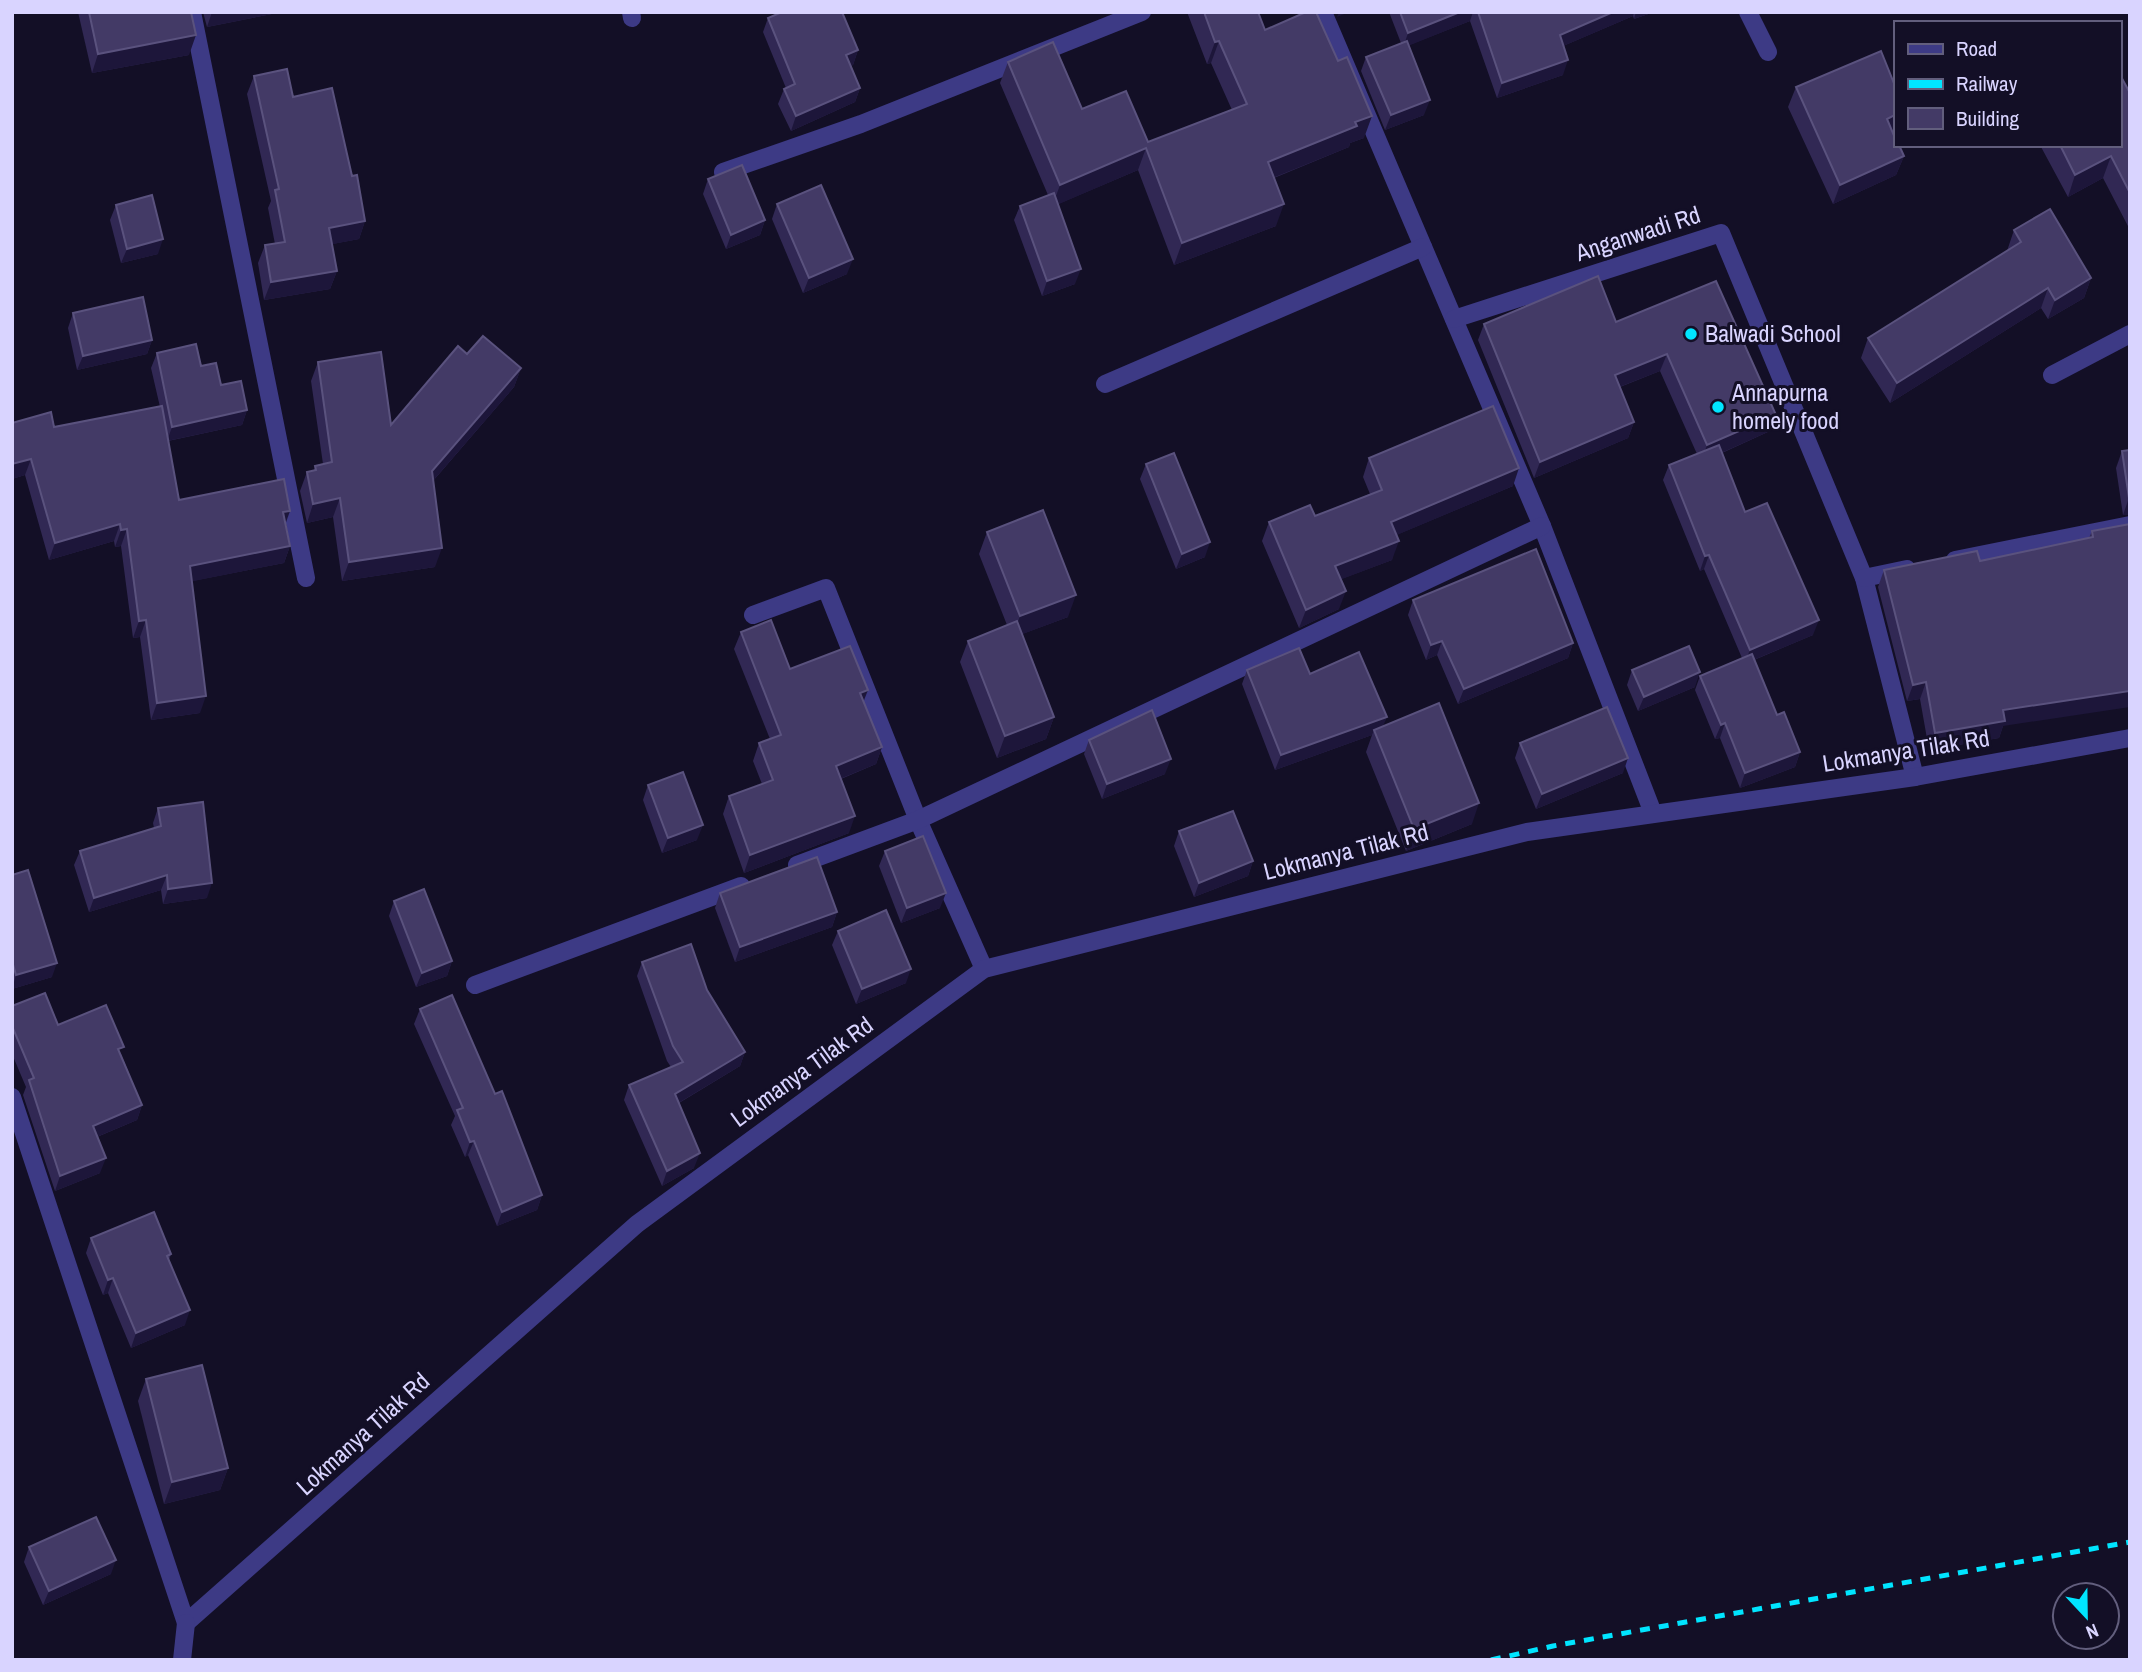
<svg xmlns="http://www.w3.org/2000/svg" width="2142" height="1672" viewBox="0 0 2142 1672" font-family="'Archivo Narrow',sans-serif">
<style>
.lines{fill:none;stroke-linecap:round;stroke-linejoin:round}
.minor{stroke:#3d3a85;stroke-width:18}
.rail{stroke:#00e5ff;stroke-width:5;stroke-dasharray:10 9;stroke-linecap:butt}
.wall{fill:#312854}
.shaded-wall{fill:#1d163a}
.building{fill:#433a66;stroke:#5a527e;stroke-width:2}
.poi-dot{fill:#00e5ff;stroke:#130f26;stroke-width:2.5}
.labels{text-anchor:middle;stroke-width:6;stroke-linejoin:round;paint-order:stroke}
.street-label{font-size:24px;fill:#d9d4ff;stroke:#130f26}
.poi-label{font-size:24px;fill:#d9d4ff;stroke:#130f26;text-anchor:start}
</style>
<rect width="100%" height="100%" fill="#130f26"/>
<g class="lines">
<g class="minor">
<polyline points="192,12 306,578"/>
<polyline points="631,12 632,18"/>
<polyline points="1323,12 1542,526 1653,813"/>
<polyline points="1748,12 1768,52"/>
<polyline points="723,172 861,124 1142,12"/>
<polyline points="1454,319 1721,233 1864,578 1915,777"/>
<polyline points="2052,375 2130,334"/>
<polyline points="1105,384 1423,247"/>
<polyline points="1955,560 2130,525"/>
<polyline points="1864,578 1907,569"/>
<polyline points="753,615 826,588 918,820 984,969"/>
<polyline points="797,865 918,820 1542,526"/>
<polyline points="475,985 741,886"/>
<polyline points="12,1097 186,1623 637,1224 984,969 1527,832 1915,777 2130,738"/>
<polyline points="182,1660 186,1623"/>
</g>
<polyline class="rail" points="1491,1660 1553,1646 2130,1542"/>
</g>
<g class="wall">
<polygon points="78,12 191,12 189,55 92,73"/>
<polygon points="203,12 282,12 207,27"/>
<polygon points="1187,12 1258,12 1265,30 1364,138 1350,143 1349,147 1274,178 1276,226 1174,265 1138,170 1058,204 1075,284 1042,296 1014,220 1020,206 1048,195 1000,83 1008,62 1082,109 1148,142 1232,110 1211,63 1207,64"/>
<polygon points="1389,12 1654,12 1634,19 1633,16 1563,46 1563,75 1497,98 1470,21 1409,45 1424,115 1385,130 1361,71 1366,57 1401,43"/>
<polygon points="768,18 858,50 853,65 850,66 860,88 855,102 791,131 778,104 784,89 786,88 763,32"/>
<polygon points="254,76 293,97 352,176 365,221 359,239 332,244 337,271 330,289 264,300 258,263 265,245 275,244 268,208 271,201 247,94"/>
<polygon points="1796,87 1895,132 1893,133 1904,156 1896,175 1833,204 1788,107"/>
<polygon points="2130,93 2130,230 2103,178 2068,197 2040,145 2119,145"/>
<polygon points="708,179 765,220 760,235 726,249 703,194"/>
<polygon points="777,204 847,274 803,293 772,219"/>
<polygon points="116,205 158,254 121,263 110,220"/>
<polygon points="2014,230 2091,278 2084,298 2048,319 2041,308 1890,403 1861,358 1868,338 2007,251"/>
<polygon points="1716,281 1770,431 1722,453 1745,512 1813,635 1754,660 1777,715 1800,752 1795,767 1740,788 1720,738 1715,739 1695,690 1700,676 1742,658 1704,569 1700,571 1663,480 1669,465 1697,454 1660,371 1620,387 1634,422 1628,438 1534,478 1478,340 1484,324 1616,322"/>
<polygon points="73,313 152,340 147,354 77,370 68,328"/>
<polygon points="157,353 201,366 247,410 242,425 168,441 179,500 286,524 290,546 284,563 192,581 200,713 151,720 140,637 133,638 121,546 115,547 114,541 49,560 25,475 12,479 54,427 160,407 151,368"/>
<polygon points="467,354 521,368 514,387 433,481 435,567 342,581 333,517 307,523 300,491 307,472 314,471 315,466 323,464 311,381 318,362 391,425"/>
<polygon points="2130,450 2130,515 2123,515 2116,468 2122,451"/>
<polygon points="1369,458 1513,486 1396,535 1392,560 1341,579 1339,609 1299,628 1262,541 1269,522 1315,516 1370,494 1363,477"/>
<polygon points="1146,464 1205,557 1176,569 1140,479"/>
<polygon points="2130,524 2003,726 1999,738 1929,750 1920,699 1907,701 1878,587 1884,570 1980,561 2089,538 2092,531"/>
<polygon points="987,532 1068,617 1022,634 1054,717 1046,739 997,758 960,662 968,641 1007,625 979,554"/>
<polygon points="1413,600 1573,643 1568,658 1458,704 1437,655 1426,660 1408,615"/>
<polygon points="741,632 790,669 863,702 882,747 876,764 841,779 849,833 744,873 723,814 729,796 762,784 753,761 759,743 770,739 734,649"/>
<polygon points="1247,670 1310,674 1383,726 1472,824 1406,851 1366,752 1372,735 1275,770 1242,684"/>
<polygon points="1632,670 1695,687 1638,711 1627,685"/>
<polygon points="1089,740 1165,774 1102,799 1084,754"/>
<polygon points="1520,743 1623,773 1536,809 1515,758"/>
<polygon points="648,785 697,840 662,853 643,800"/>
<polygon points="158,808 207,898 163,904 161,890 89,912 74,865 80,851 154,828 153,823"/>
<polygon points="1179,831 1253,861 1248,876 1194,897 1174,846"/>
<polygon points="885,851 940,908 901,923 879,866"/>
<polygon points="12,875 52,977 12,989"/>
<polygon points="720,893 837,912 832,927 735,962 715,908"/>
<polygon points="394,901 452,961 447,976 416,987 389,916"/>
<polygon points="838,931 906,983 856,1004 832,945"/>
<polygon points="642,962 707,990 745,1052 740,1066 679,1103 694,1168 662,1186 624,1100 629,1085 671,1067 667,1061 637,976"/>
<polygon points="12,1006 58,1025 121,1054 142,1105 137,1120 97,1137 100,1173 55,1191 23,1095 26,1087 12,1054"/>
<polygon points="420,1009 495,1094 542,1195 537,1210 497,1226 468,1155 465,1157 451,1125 455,1116 414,1024"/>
<polygon points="91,1238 171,1254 169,1260 185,1325 131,1348 108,1293 103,1295 86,1253"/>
<polygon points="146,1379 228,1468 220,1490 164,1504 138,1401"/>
<polygon points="29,1547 111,1574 43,1605 24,1562"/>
</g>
<g class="shaded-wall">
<polygon points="212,12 282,12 207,27"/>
<polygon points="1339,12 1349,12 1337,17"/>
<polygon points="1460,12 1473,12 1470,21 1403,48 1408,33"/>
<polygon points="1613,12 1634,12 1633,16 1554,50 1560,35"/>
<polygon points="1636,12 1654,12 1634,19"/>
<polygon points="196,35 189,55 92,73 98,54"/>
<polygon points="1219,41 1211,63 1207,64 1215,42"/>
<polygon points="858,50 853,65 840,70 846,55"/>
<polygon points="1568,60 1563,75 1497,98 1502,83"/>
<polygon points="860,88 855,102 791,131 796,116"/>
<polygon points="1430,100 1424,115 1385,130 1391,115"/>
<polygon points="1895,115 1895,132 1879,138 1887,119"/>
<polygon points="1372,116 1364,138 1350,143 1349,147 1260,183 1268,162 1355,122"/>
<polygon points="1146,148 1138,170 1052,207 1060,185"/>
<polygon points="1904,156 1896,175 1833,204 1840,185"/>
<polygon points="2111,156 2103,178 2068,197 2075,175"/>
<polygon points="1284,204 1276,226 1174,265 1182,243"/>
<polygon points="765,220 760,235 726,249 731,235"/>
<polygon points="365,221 359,239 323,246 329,228"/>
<polygon points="163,239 158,254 121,263 127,249"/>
<polygon points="853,259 847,274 803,293 809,278"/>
<polygon points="1081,269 1075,284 1042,296 1047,281"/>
<polygon points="337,271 330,289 264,300 271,282"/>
<polygon points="2091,278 2084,298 2048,319 2055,300"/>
<polygon points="2048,288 2041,308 1890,403 1897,383"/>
<polygon points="152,340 147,354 77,370 83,356"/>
<polygon points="1667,354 1660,371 1609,391 1615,375"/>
<polygon points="521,368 514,387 425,490 432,471"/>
<polygon points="247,410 242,425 167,441 172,427"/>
<polygon points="1776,415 1770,431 1701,462 1707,445"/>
<polygon points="1634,422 1628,438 1534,478 1540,462"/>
<polygon points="31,459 25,475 12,479 12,464"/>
<polygon points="1519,468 1513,486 1385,540 1391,522"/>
<polygon points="340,498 333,517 307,523 313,504"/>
<polygon points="2129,498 2130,515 2123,515"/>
<polygon points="290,511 284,528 283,512"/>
<polygon points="120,524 114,541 49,560 55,543"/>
<polygon points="127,529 121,546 115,547 121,530"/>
<polygon points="1399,541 1392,560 1329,584 1335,566"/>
<polygon points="1210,542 1205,557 1176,569 1182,554"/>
<polygon points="290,546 284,563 184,583 190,566"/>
<polygon points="442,548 435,567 342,581 349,562"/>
<polygon points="1709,555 1704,569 1700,571 1705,556"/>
<polygon points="1346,591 1339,609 1299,628 1306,610"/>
<polygon points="1076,595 1068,617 1012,638 1020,616"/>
<polygon points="146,620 140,637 133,638 139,621"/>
<polygon points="1819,620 1813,635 1744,664 1750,650"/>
<polygon points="1442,641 1437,655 1426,660 1431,645"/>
<polygon points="1573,643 1568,658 1458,704 1464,689"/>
<polygon points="1700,672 1695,687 1638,711 1644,697"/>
<polygon points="1926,682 1920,699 1907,701 1913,685"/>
<polygon points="868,690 861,708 860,693"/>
<polygon points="2130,691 2130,707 2003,726 1999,738 1929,750 1935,733 2003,710"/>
<polygon points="206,696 200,713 151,720 157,703"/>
<polygon points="1054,717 1046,739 997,758 1005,736"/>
<polygon points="1387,717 1381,731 1374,730 1372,735 1275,770 1281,755"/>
<polygon points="1725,723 1720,738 1715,739 1721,725"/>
<polygon points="882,747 876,764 830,783 836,766"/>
<polygon points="1800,752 1795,767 1740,788 1745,773"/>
<polygon points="1628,758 1623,773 1536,809 1542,794"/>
<polygon points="1171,759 1165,774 1102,799 1107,784"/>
<polygon points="1479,803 1472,824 1406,851 1414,829"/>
<polygon points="855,816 849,833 744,873 750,855"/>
<polygon points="703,825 697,840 662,853 668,838"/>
<polygon points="1253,861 1248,876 1194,897 1199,883"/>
<polygon points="167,875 161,890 89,912 94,898"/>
<polygon points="212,883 207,898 163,904 168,889"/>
<polygon points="946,893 940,908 901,923 907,908"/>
<polygon points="837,912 832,927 735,962 740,947"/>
<polygon points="452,961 447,976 416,987 422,973"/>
<polygon points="57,963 52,977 12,989 16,975"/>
<polygon points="911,969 906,983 856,1004 862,989"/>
<polygon points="745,1052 740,1066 670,1108 675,1094"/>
<polygon points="142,1105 137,1120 87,1141 93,1126"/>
<polygon points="474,1141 468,1155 465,1157 470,1142"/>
<polygon points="700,1153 694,1168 662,1186 667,1171"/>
<polygon points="106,1158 100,1173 55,1191 60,1176"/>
<polygon points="542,1195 537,1210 497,1226 502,1212"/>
<polygon points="113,1278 108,1293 103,1295 108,1280"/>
<polygon points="190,1310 185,1325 131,1348 136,1333"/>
<polygon points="228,1468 220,1490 164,1504 172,1482"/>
<polygon points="116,1560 111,1574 43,1605 49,1591"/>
</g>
<g class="building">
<polygon points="89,12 191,12 196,35 98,54"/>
<polygon points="782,12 842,12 858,50 846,55 860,88 796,116 784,89 795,84 768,18"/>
<polygon points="1204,12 1258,12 1265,30 1306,12 1316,12 1338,61 1347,57 1372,116 1355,122 1357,126 1268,162 1284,204 1182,243 1146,148 1060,185 1008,62 1053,42 1082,109 1126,91 1148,142 1247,104 1219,41 1215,42"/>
<polygon points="1400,12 1460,12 1408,33"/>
<polygon points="1478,12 1613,12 1560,35 1568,60 1502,83"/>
<polygon points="1407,41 1430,100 1391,115 1366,57"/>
<polygon points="1881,51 1895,86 1895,115 1887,119 1895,138 1895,145 1899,145 1904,156 1840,185 1796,87"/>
<polygon points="287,69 293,97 332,88 352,176 357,175 365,221 329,228 337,271 271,282 265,245 285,242 275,190 279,189 254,76"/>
<polygon points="2119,73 2130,93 2130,193 2111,156 2075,175 2060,145 2119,145"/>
<polygon points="742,165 765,220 731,235 708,179"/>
<polygon points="821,185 853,259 809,278 777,204"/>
<polygon points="1054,193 1081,269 1047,281 1020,206"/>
<polygon points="152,195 163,239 127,249 116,205"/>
<polygon points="2050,209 2091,278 2055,300 2048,288 1897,383 1868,338 2021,242 2014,230"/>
<polygon points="1598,276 1616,322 1716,281 1776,415 1707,445 1667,354 1615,375 1634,422 1540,462 1484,324"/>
<polygon points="143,297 152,340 83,356 73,313"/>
<polygon points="483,336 521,368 432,471 442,548 349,562 340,498 313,504 307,472 316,470 315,466 332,462 318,362 381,352 391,425 458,346 467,354"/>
<polygon points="196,344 201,366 216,363 221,385 241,381 247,410 172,427 157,353"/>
<polygon points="162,406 179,500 284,479 290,511 283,512 290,546 190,566 206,696 157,703 146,620 139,621 127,529 121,530 120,524 55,543 31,459 12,464 12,423 51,412 54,427"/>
<polygon points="1493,406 1519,468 1391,522 1399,541 1335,566 1346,591 1306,610 1269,522 1310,505 1315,516 1382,490 1369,458"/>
<polygon points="1719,445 1745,512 1767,503 1819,620 1750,650 1709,555 1705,556 1669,465"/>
<polygon points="2130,450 2130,498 2129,498 2122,451"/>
<polygon points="1174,453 1210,542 1182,554 1146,464"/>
<polygon points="1043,510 1076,595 1020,616 987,532"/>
<polygon points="2130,524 2130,691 2003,710 2005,721 1935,733 1926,682 1913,685 1884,570 1977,551 1980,561 2093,537 2092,531"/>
<polygon points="1536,549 1573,643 1464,689 1442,641 1431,645 1413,600"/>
<polygon points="771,620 790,669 850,646 868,690 860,693 882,747 836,766 855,816 750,855 729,796 773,780 759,743 781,735 741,632"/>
<polygon points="1017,621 1054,717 1005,736 968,641"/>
<polygon points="1689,646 1700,672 1644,697 1632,670"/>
<polygon points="1299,648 1310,674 1359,652 1387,717 1281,755 1247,670"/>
<polygon points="1752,654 1777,715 1784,712 1800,752 1745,773 1725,723 1721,725 1700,676"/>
<polygon points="1439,703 1479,803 1414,829 1374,730"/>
<polygon points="1607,707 1628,758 1542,794 1520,743"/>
<polygon points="1152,710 1171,759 1107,784 1089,740"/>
<polygon points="683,772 703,825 668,838 648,785"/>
<polygon points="203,802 212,883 168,889 167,875 94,898 80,851 161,826 158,808"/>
<polygon points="1233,811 1253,861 1199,883 1179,831"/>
<polygon points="923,836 946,893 907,908 885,851"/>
<polygon points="817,857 837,912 740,947 720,893"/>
<polygon points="28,870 57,963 16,975 12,961 12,875"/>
<polygon points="424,889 452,961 422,973 394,901"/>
<polygon points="886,910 911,969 862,989 838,931"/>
<polygon points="691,944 707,990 745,1052 675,1094 700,1153 667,1171 629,1085 683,1062 673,1046 642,962"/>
<polygon points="45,993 58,1025 106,1005 124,1047 118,1049 142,1105 93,1126 106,1158 60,1176 29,1080 34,1078 12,1026 12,1006"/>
<polygon points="452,995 495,1094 502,1091 542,1195 502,1212 474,1141 470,1142 457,1110 463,1108 420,1009"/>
<polygon points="154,1212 171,1254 167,1256 190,1310 136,1333 113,1278 108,1280 91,1238"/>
<polygon points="202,1365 228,1468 172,1482 146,1379"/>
<polygon points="96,1517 116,1560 49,1591 29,1547"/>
</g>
<g class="poi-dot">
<circle cx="1691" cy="334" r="7"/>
<circle cx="1718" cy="407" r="7"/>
</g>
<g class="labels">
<g class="street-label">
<text transform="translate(1638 234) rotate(-18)" y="8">Anganwadi Rd</text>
<text transform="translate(1906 751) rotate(-9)" y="8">Lokmanya Tilak Rd</text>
<text transform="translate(1346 852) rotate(-14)" y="8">Lokmanya Tilak Rd</text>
<text transform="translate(802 1072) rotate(-36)" y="8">Lokmanya Tilak Rd</text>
<text transform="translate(363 1434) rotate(-42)" y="8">Lokmanya Tilak Rd</text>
</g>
<g class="poi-label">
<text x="1705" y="342">Balwadi School</text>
<text x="1732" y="401">Annapurna<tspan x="1732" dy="28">homely food</tspan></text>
</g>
</g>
<rect width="2142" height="1672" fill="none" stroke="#d9d4ff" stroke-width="28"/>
<rect x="1894" y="21" width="228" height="126" fill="#130f26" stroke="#625e7d" stroke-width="2"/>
<rect x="1908" y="44" width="35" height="10" fill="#3d3a85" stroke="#625e7d" stroke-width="2"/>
<text x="1956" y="56" font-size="21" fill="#d9d4ff">Road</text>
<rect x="1908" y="79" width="35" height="10" fill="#00e5ff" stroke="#625e7d" stroke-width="2"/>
<text x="1956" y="91" font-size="21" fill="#d9d4ff">Railway</text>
<rect x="1908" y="108" width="35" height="21" fill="#433a66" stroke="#625e7d" stroke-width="2"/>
<text x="1956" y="126" font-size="21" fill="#d9d4ff">Building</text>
<g transform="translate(2086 1616) rotate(158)"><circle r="33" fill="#130f26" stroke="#625e7d" stroke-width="2"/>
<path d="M0-5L12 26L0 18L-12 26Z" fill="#00e5ff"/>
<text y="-10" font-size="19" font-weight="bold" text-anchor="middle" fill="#d9d4ff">N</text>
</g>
</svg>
